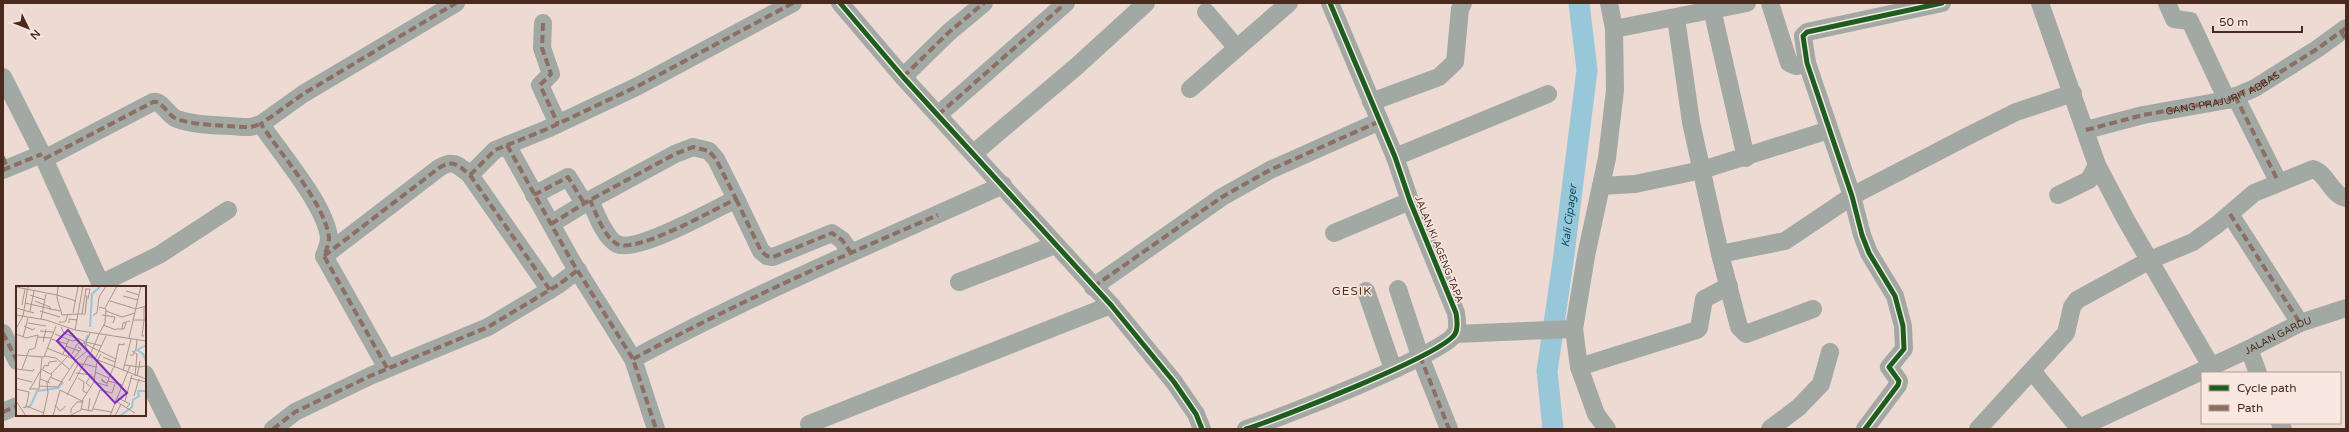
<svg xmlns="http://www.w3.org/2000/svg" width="2349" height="432" viewBox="0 0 2349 432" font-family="'Varela Round',sans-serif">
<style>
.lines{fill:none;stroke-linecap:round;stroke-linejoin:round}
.river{stroke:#97c7d9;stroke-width:21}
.minor{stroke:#a2a8a3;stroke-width:18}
.quiet{stroke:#8d6e63;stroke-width:4;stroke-dasharray:8 4;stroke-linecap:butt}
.cycleway-casing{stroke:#f9e8e1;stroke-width:8}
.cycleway{stroke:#1b5e20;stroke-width:5}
.labels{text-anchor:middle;stroke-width:3;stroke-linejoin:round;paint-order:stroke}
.street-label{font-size:10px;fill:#4a2a1c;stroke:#f9e8e1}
.water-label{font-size:11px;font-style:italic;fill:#0b4e62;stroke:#f9e8e1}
.quarter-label{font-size:12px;letter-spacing:1px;fill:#5c280f;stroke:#f9e8e1}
.inset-river{fill:none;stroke:#97c7d9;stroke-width:2}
.inset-road{fill:none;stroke:#ac948a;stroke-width:1}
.view{fill:#7b2cbf;fill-opacity:0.15;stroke:#7b2cbf;stroke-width:2}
.inset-edge{fill:none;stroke:#4a2a1c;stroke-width:2}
</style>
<rect width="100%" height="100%" fill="#eddad3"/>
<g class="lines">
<path class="river" id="s1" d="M1553,429L1547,371L1563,262L1587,70L1579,3"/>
<g class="minor">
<polyline points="840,3 903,77 1111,305 1174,382 1196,414 1202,429"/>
<polyline points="1770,3 1789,63 1796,66 1807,63"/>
<polyline points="2040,3 2097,165 2126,220 2211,366"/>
<polyline points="2167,3 2174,19 2190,21 2227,100"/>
<polyline points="1712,9 1746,158"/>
<polyline points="1206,12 1236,47"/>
<polyline points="1676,18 1691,122 1720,254 1739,327 1746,334 1813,309"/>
<polyline points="543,23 542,48 551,74 540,85 558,124"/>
<polyline points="1614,29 1747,3"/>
<polyline points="3,77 42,154 102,287"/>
<polyline points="903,77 948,33 984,3"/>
<polyline points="1190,89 1289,3"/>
<polyline points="2235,96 2278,181"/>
<polyline points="1371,102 1439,77 1455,62 1460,9 1463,3"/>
<polyline points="938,115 1066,3"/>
<path id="s2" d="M2086,130L2143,115L2227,100L2255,88L2317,49L2346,28"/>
<polyline points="507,145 571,260 633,359 656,429"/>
<polyline points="974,153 1077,66 1146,3"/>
<polyline points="1395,157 1548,94"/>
<path d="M44,159L153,102C162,100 168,116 177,119C197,126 222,125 243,127H251L261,124"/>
<polyline points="3,170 42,154"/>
<polyline points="470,175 495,150 547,129 638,86 793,3"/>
<polyline points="1601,186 1635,184 1702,170 1829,130"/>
<polyline points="534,195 568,177 584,203"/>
<polyline points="2058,195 2089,180 2097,165"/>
<polyline points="736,199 761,251 767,256 773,257 832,233 842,240 851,253"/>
<polyline points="2230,214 2300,323"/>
<path d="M551,224L590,200L675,154L693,147L709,151L716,159L736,199C715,209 636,254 617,244C604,237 596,213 590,200"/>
<polyline points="1334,233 1410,201"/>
<polyline points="1720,254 1785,241 1852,196 1968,136 2016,112 2073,93"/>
<path d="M324,256L439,168C453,159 458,165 470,175L550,290"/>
<polyline points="959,282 1055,245"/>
<polyline points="100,284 159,255 228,210"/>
<polyline points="1093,287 1222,197 1270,170 1380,121"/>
<polyline points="1398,289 1420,356 1449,429"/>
<polyline points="1366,291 1393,369"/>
<polyline points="3,333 17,361"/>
<polyline points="1455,334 1574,329"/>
<polyline points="2249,349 2258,373"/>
<path d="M633,359C753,294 879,241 1003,185"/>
<polyline points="1579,367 1697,330 1699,328 1704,299 1729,286"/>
<path d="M387,368L324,256C326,251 329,244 329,238C326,205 279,152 261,124L303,94L456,3"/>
<polyline points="2032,371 2079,428"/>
<polyline points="145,374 172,429"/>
<polyline points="3,412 17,406"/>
<polyline points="2280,423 2283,429"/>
<polyline points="809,424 1111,305"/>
<polyline points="273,429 295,412 370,376 488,327 558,285 578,270"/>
<path d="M1246,429C1278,419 1442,355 1455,334C1458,329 1457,319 1456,313L1410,201L1395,157L1330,3"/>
<polyline points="1607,429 1596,414 1579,367 1574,329 1586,256 1607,158 1615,90 1614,29 1609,3"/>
<polyline points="1770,429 1799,407 1821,384 1830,352"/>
<polyline points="1865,429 1898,385 1899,381 1889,367 1904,349 1903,326 1895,296 1869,253 1862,235 1852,196 1807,63 1803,36 1807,32 1942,3"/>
<path d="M1978,429L2066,333L2072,307L2077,300L2150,260L2193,242L2218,224L2254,193L2313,169C2328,174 2330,194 2346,198"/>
<path id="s3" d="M2077,429L2249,349L2300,323L2346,308"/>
</g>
<g class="quiet">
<polyline points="543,23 542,48 551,74 540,85 558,124"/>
<polyline points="2341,31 2346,40"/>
<polyline points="903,77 948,33 984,3"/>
<polyline points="2235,96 2278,181"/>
<polyline points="938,115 1060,8 1059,3"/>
<polyline points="2086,130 2143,115 2227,100 2255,88 2317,49 2346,28"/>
<polyline points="507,145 571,260 633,359 656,429"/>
<polyline points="3,157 7,168"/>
<path d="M44,159L153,102C162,100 168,116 177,119C197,126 222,125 243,127H251L261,124"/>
<polyline points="3,170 42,154"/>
<polyline points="470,175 495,150 547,129 638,86 793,3"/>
<polyline points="534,195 568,177 584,203"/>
<polyline points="736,199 761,251 767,256 773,257 832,233 842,240 851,253"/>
<polyline points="2230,214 2300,323"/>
<path d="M551,224L590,200L675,154L693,147L709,151L716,159L736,199C715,209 636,254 617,244C604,237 596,213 590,200"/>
<path d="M324,256L439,168C453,159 458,165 470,175L550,290"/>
<polyline points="1093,287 1222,197 1270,170 1380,121"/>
<polyline points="3,333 17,361"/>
<polyline points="1420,356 1449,429"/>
<path d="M633,359C732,305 835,259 938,215"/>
<path d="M387,368L324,256C326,251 329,244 329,238C326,205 279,152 261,124L303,94L456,3"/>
<polyline points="3,412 17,406"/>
<polyline points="273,429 295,412 370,376 488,327 558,285 578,270"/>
</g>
<g class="cycleway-casing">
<g id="cycleway">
<polyline points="840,3 903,77 1111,305 1174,382 1196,414 1202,429"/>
<path d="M1246,429C1278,419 1442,355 1455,334C1458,329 1457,319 1456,313L1410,201L1395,157L1330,3"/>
<polyline points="1865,429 1898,385 1899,381 1889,367 1904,349 1903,326 1895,296 1869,253 1862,235 1852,196 1807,63 1803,36 1807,32 1942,3"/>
</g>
</g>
<use href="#cycleway" class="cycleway"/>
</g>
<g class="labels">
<g class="street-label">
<text dy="4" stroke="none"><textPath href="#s2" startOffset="142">GANG PRAJURIT ABBAS</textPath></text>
<text transform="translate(1440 249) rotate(68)" y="4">JALAN KI AGENG TAPA</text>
<text dy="4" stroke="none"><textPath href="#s3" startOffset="222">JALAN GARDU</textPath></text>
</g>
<g class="water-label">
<text dy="4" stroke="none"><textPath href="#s1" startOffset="215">Kali Cipager</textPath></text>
</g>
<g class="quarter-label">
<text x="1352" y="295">GESIK</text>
</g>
</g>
<g transform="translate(16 286)">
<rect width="130" height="130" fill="#eddad3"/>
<path class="inset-river" d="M74,41L76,8L85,0M130,59L121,64L127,68L130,75M71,66L69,56L72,49M11,122L15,119L21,105L42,102L47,96M104,130L116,121L117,114L123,110L122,105H130"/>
<path class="inset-road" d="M42,0L41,12L46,29M0,1L41,9M69,3H74L72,13M110,5L123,9M14,9L29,14M41,9L60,15M107,10L122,14M19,15L34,21V24M94,15L114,21M9,17L44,25M6,19L9,3M113,21L120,23L130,20M128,21V34M0,22L18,27M89,22L101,0M14,25L18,5M24,25L44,31M90,25L106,31L119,27M57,27L62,1M62,28H69L71,10H69M66,28L70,3M0,29L30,34L59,44L130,55M46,29L62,28M77,29L81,27L83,11L90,0M86,29L99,31L97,37M25,33L30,8M117,34H130M128,34L126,50H128M43,36H49L52,28M12,37L30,40M53,37V33L61,34M87,39L100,44M8,40L17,44L19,42M0,43L7,30L12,0M100,43H108L110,37M106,43L107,37L114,35M59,44L67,0M24,45L37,46M74,47L70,56L86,60M0,48L10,52L22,49L19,62L13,64L6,83M39,48L56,55L62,54M83,48L89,37L90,23L83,21M7,51L12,32M22,51L35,52M113,52L125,0M35,53L51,58M27,56L30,43M70,56L71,59L100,73M50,60L63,65M31,62L60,74M116,65L121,68L119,90M47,68L53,53M56,68L61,58L68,57M0,69L28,71L40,40M114,69H117L120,63L121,54M28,70L40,72L53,83M26,71L24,93L34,97M73,71L83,48M87,71L99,76M58,72L65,63L62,61M79,73L90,50M68,78L80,81M109,79L123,81L124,75M98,82L103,58L108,59V57M0,83L17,85L18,83M25,83L36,89L31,97L32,107L27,130M27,83L29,79L32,80L33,76L41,75M107,85L115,53M79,86L93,92M60,87L76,89M35,88L53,69M121,90L123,81L130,80M34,91L46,96M0,92L16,96M62,92L68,96L67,105L71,107M114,92L130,96M53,95L62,78H68M92,95L107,99M78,96L92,100M90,97L86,93V95L90,97H91M23,100L42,101L60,74L71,65L68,55L48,47L45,41M90,100L97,82M75,101L70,97L74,91H79M0,103L13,106L11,117L9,122L7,121M13,103H23L24,93M14,103L25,84M51,109L72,70L130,93M118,110L123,93M102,112L114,118L110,122M0,115L10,130M109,115L116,89M101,116L119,127M39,119L44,125L50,120M10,120L28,127M65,123L76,125L84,104L96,107L99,98M77,123L96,126M72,125L74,112M55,127V123L61,116H66M37,130L44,104L66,115M53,130L65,124L67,113L78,96L81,75L85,68M94,130L114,80M99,130L105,118"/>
<path class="view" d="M52,44L111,107L99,117L41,55Z"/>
<rect width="130" height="130" class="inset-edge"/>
</g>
<rect width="2349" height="432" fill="none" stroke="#4a2a1c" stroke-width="8"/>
<rect x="2201" y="372" width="140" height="52" fill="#f9e8e1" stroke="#b39c92"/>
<rect x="2209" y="385" width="20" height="6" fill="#1b5e20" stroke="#b39c92"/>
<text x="2237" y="392" font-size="12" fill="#4a2a1c">Cycle path</text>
<rect x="2209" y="405" width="20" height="6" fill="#8d6e63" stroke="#b39c92"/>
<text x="2237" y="412" font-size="12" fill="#4a2a1c">Path</text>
<g transform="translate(28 28) rotate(133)" stroke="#f9e8e1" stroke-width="3" paint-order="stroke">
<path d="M0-3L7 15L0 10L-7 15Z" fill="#4a2a1c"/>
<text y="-6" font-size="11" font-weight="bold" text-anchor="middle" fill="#4a2a1c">N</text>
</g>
<path d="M2213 26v6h89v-6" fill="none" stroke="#4a2a1c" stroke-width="2"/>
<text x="2219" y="26" font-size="12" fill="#4a2a1c" stroke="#f9e8e1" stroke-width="3" paint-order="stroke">50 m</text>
</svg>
